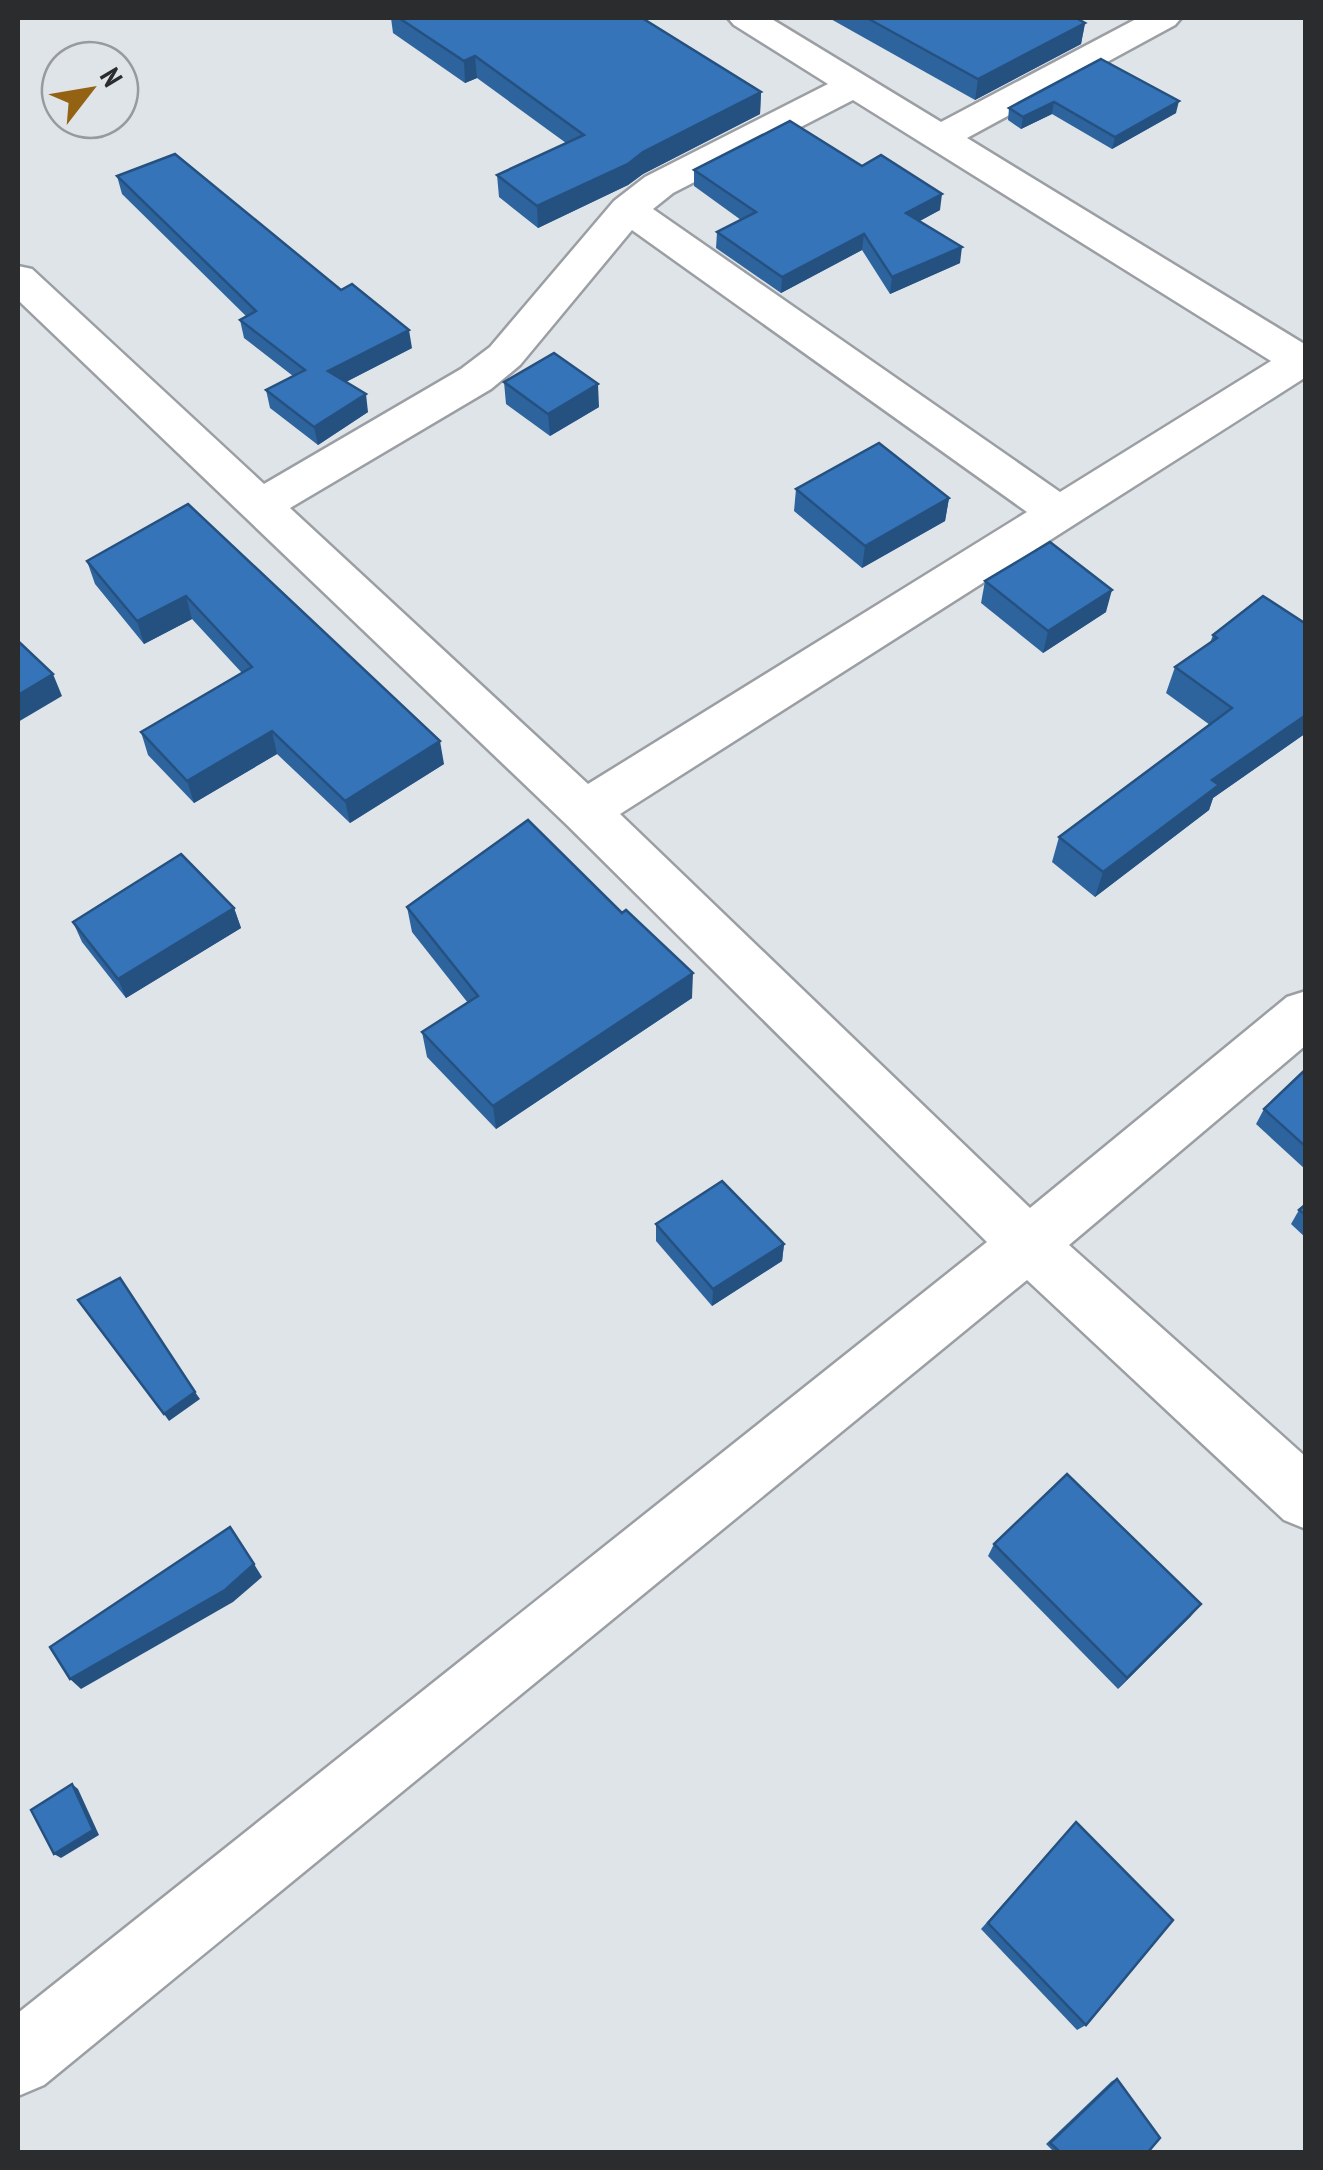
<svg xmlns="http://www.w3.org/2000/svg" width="1323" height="2170" viewBox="0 0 1323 2170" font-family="'PT Sans Narrow',sans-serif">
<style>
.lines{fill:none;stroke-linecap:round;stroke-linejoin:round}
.street-casing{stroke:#9b9fa4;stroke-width:5}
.street{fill:#fff;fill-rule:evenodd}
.wall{fill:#2e649e}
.shaded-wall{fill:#255181}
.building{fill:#3574b8;stroke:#255181;stroke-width:2.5}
</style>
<rect width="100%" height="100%" fill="#dfe4e9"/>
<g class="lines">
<g class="street-casing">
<path id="street" d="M728,18H770L941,122L1138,18H1181L1175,25L967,138L1306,345V377L620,814L1030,1208L1287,997L1306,991V1045L1069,1245L1306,1457V1529L1284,1520L1027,1280L44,2085L18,2096V2013L987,1242L567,825L18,300V266L32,269L264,484L461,369L490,347L614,201L645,177L828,84L734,25ZM853,100L1271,361L1060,492L653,209L673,193ZM632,230L1027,512L588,784L290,508L491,389L520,365Z"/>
</g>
<use href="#street" class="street"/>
</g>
<g class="wall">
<polygon points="391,18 642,18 761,92 760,114 643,174 628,185 538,228 499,197 497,175 566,143 477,78 465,83 393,33"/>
<polygon points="829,18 1076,18 1085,23 1081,44 975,100"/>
<polygon points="1101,59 1176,113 1112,149 1052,114 1021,129 1008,120 1009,108"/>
<polygon points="862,166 940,210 920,221 960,263 890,294 862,250 781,293 716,248 717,232 741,220 694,186 694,170"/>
<polygon points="117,176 412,348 346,382 368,412 318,445 270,408 266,390 293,376 244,338 240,320 246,316 122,194"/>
<polygon points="504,382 599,407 550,436 506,404"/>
<polygon points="796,489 949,498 945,521 862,568 794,511"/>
<polygon points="188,504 444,764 350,823 277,754 194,803 148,755 141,732 242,673 192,619 144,644 95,584 87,561"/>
<polygon points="985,581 1106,612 1043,653 981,603"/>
<polygon points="1306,624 1306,733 1213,798 1209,810 1095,897 1052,862 1059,837 1210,725 1166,693 1175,667 1210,643 1213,635"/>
<polygon points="407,907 692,998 496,1129 427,1057 422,1032 468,1003 412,932"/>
<polygon points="234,908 241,928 126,998 82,942 73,922"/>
<polygon points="1306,1069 1306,1170 1256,1124 1264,1109"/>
<polygon points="1306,1204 1306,1238 1291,1224 1299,1210"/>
<polygon points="656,1224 784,1244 782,1261 712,1306 656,1241"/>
<polygon points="994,1544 1191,1616 1118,1689 988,1556"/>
<polygon points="1068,1831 1086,2025 1077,2030 981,1929"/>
<polygon points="1117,2079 1148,2152 1054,2152 1046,2144 1112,2081"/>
</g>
<g class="shaded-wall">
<polygon points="1085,23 1081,44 975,100 978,79"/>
<polygon points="475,56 477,78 465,83 464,61"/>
<polygon points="761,92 760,114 643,174 628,185 538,228 537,206"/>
<polygon points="1179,101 1176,113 1112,149 1115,137"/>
<polygon points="1054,102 1052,114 1021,129 1023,117"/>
<polygon points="942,194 940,210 904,229 906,213"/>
<polygon points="864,234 862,250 781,293 782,277"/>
<polygon points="962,247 960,263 890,294 892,277"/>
<polygon points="409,330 412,348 332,389 328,371"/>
<polygon points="598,384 599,407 550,436 548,414"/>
<polygon points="366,394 368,412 318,445 314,427"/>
<polygon points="949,498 945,521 862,568 865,546"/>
<polygon points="1112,590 1106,612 1043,653 1048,631"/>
<polygon points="186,596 192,619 144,644 137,621"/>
<polygon points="53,674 62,696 18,722 18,695"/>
<polygon points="1306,715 1306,733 1213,798 1209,810 1095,897 1103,872 1212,780"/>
<polygon points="272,731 277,754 194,803 187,781"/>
<polygon points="440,741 444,764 350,823 345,801"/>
<polygon points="234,908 241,928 126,998 118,979"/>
<polygon points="693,973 692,998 496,1129 493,1106"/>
<polygon points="784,1244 782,1261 712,1306 713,1289"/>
<polygon points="195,1392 200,1399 169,1421 164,1414"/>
<polygon points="254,1564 262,1577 233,1602 81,1689 70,1679"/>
<polygon points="1201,1604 1191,1616 1118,1689 1127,1678"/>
<polygon points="72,1784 78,1789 99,1835 61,1858 54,1854"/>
</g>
<g class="building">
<polygon points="399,18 642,18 761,92 643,152 628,164 537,206 497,175 584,135 475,56 464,61"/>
<polygon points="867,18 1076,18 1085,23 978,79"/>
<polygon points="1101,59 1179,101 1115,137 1054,102 1023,117 1009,108"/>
<polygon points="790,121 862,166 881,155 942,194 906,213 962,247 892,277 864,234 782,277 717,232 756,212 694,170"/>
<polygon points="175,154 341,290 352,284 409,330 328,371 366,394 314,427 266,390 305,370 240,320 256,311 117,176"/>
<polygon points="554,353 598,384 548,414 504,382"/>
<polygon points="879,443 949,498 865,546 796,489"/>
<polygon points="188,504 440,741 345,801 272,731 187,781 141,732 252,667 186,596 137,621 87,561"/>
<polygon points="1050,542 1112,590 1048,631 985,581"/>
<polygon points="1263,596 1306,624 1306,715 1212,780 1219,785 1103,872 1059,837 1232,708 1175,667 1217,638 1213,635"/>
<polygon points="18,641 53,674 18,695"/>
<polygon points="528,820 622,913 626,910 693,973 493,1106 422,1032 478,996 407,907"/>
<polygon points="181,854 234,908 118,979 73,922"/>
<polygon points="1306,1069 1306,1147 1264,1109"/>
<polygon points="722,1181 784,1244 713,1289 656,1224"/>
<polygon points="1306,1204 1306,1215 1299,1210"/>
<polygon points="120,1278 195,1392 164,1414 78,1300"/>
<polygon points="1067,1474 1201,1604 1127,1678 994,1544"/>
<polygon points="230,1527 254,1564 225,1590 70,1679 50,1647"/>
<polygon points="72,1784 93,1830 54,1854 31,1810"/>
<polygon points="1076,1822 1173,1920 1086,2025 988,1923"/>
<polygon points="1117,2079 1160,2138 1148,2152 1060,2152 1050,2143"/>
</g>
<rect width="1323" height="2170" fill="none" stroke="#2a2c2d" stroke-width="40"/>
<g transform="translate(90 90) rotate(59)"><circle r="48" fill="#dfe4e9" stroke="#979a9e" stroke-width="2.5"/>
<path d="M0-8L18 38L0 25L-18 38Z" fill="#946213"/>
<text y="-15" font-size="28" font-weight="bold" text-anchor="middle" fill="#2a2c2d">N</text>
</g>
</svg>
